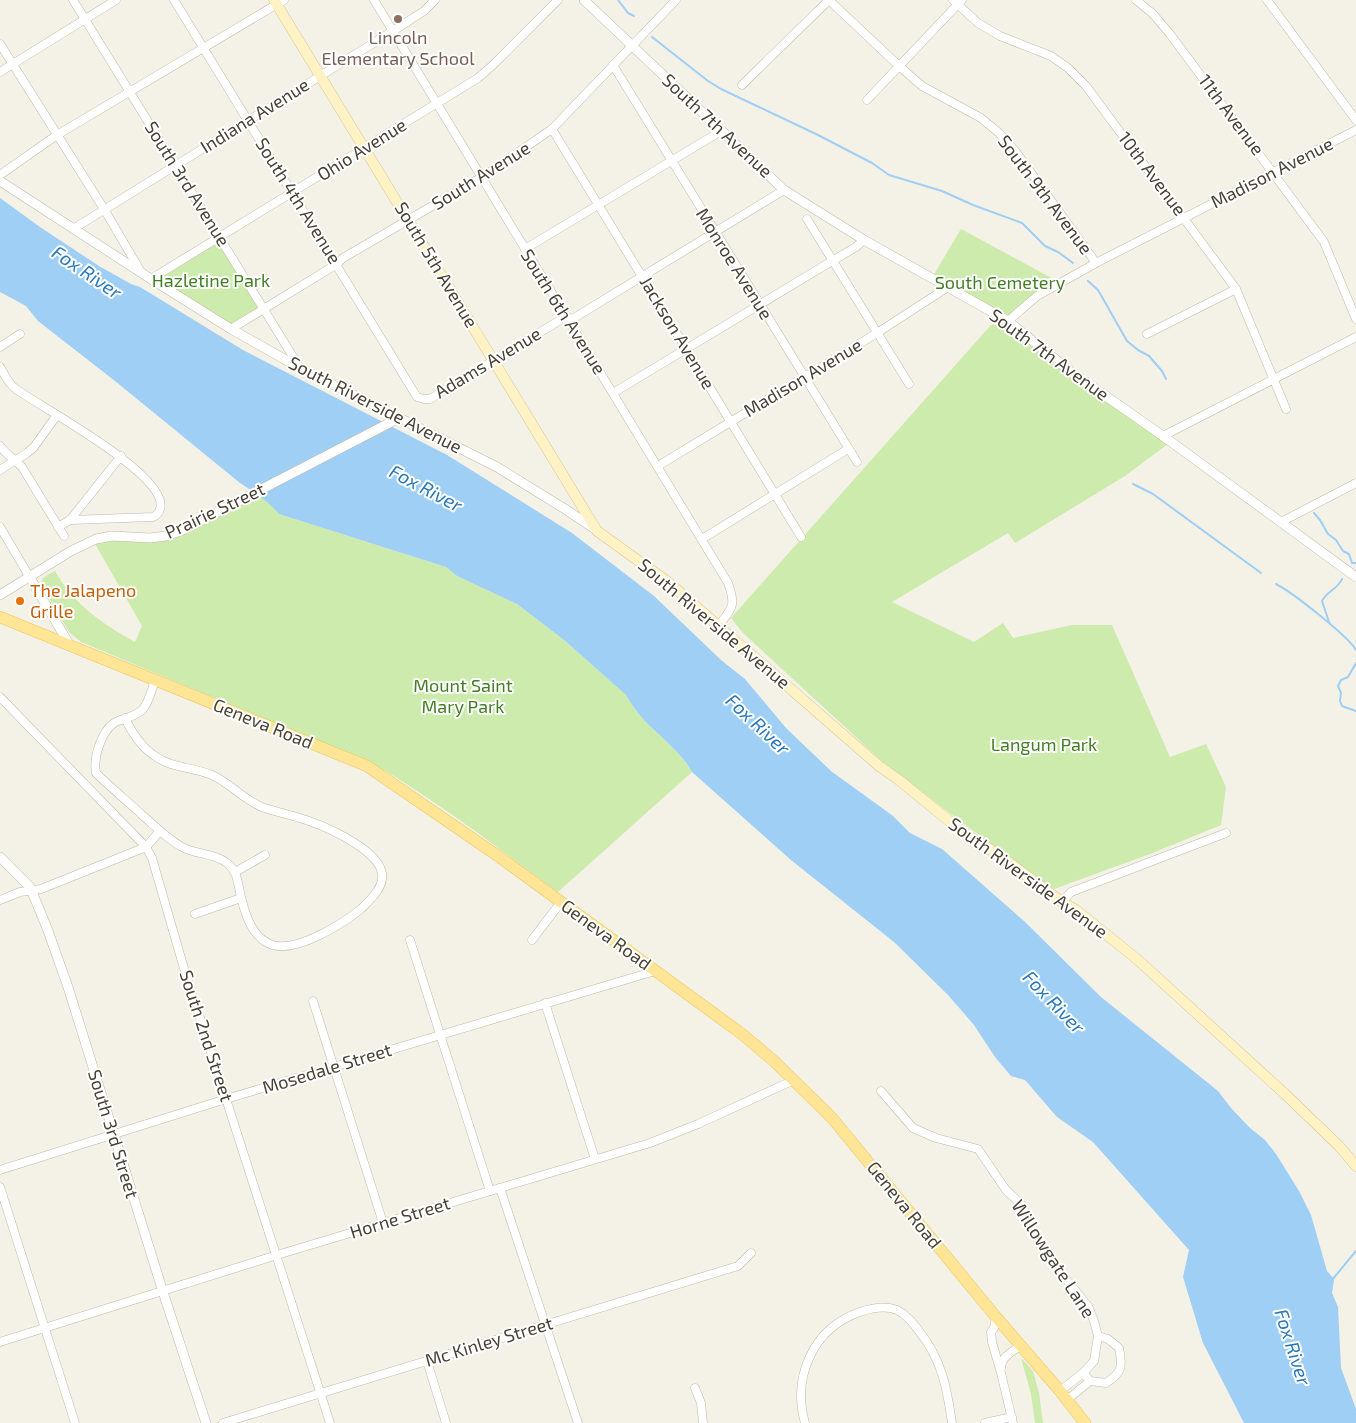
<svg xmlns="http://www.w3.org/2000/svg" width="1356" height="1423" viewBox="0 0 1356 1423" font-family="'Exo 2',sans-serif">
<style>
.green{fill:#cdebad}
.water{fill:#9fcff5}
.lines{fill:none;stroke-linecap:round;stroke-linejoin:round}
.stream{stroke:#9fcff5;stroke-width:2}
.minor-casing{stroke:#c1b9a8;stroke-width:9}
.tertiary-casing{stroke:#c1b9a8;stroke-width:10}
.secondary-casing{stroke:#d8c793;stroke-width:11}
.primary-casing{stroke:#ecc65d;stroke-width:12}
.minor{stroke:#fff;stroke-width:8}
.tertiary{stroke:#fff;stroke-width:9}
.secondary{stroke:#fff3c6;stroke-width:10}
.primary{stroke:#ffe595;stroke-width:11}
.education-dot{fill:#8d6e63;stroke:#fff;stroke-width:2}
.food-dot{fill:#e8710a;stroke:#fff;stroke-width:2}
.labels{text-anchor:middle;stroke-width:4;stroke-linejoin:round;paint-order:stroke}
.education-label{font-size:18px;fill:#785e54;stroke:#fff}
.street-label{font-size:18px;fill:#484135;stroke:#fff}
.park-label{font-size:18px;fill:#437e24;stroke:#fff}
.food-label{font-size:18px;fill:#c56008;stroke:#fff;text-anchor:start}
.water-label{font-size:19px;font-style:italic;fill:#2777bb;stroke:#fff}
</style>
<rect width="100%" height="100%" fill="#f4f1e7"/>
<g class="green">
<polygon points="961,229 1059,282 1007,319 933,276"/>
<polygon points="220,239 261,308 230,328 155,279"/>
<polygon points="999,316 1169,443 1125,476 1015,543 1008,533 892,602 974,642 1003,623 1013,638 1072,625 1112,625 1170,757 1206,744 1226,787 1221,825 1150,854 1054,889 968,827 883,762 743,633 731,618"/>
<path d="M258,494L273,507L279,514L446,567L457,576L517,604L564,640L626,695C631,704 637,712 644,720C660,737 681,752 692,772L558,892C499,849 440,803 377,766L81,642L69,632L42,586C39,577 48,575 55,571C74,605 103,624 135,642L142,626L94,542L113,539L149,541Z"/>
<polygon points="1021,1358 1033,1371 1039,1393 1043,1423 1035,1423 1031,1394"/>
</g>
<path class="water" d="M0,198L40,227L99,266L131,284L140,287L243,350L447,455L572,533L654,596L721,660L745,679L786,728L831,771L893,816L910,833L942,849L1024,921L1101,997L1218,1091L1231,1108L1250,1128L1265,1140L1276,1154L1299,1191L1311,1215L1327,1271L1334,1279L1332,1293L1338,1307L1341,1368L1356,1409V1423H1244L1203,1343L1183,1277L1189,1250L1093,1142L1057,1117L1025,1080L1011,1076L995,1057L974,1025L948,995L894,942L791,860L692,772C681,752 660,737 644,720C637,712 631,704 626,695L564,640L517,604L457,576L446,567L279,514C268,501 254,492 240,483L115,381L38,321L26,306L0,292Z"/>
<g class="lines">
<g class="stream">
<polyline points="618,0 628,13 634,16"/>
<polyline points="652,37 708,81 721,89 818,135 872,163 889,175 942,191 973,205 1022,223 1045,246 1058,252 1073,263"/>
<polyline points="1088,281 1098,290 1127,341 1138,350 1149,356 1162,371 1166,379"/>
<polyline points="1133,484 1153,494 1261,573"/>
<polyline points="1314,513 1320,520 1328,534 1336,540 1343,551 1349,554 1352,563 1356,563"/>
<path d="M1276,584C1292,592 1348,636 1356,650"/>
<path d="M1329,622L1322,601C1327,591 1338,589 1342,579"/>
<polyline points="1356,663 1348,677 1341,680 1338,686 1341,693 1340,701 1342,706 1356,711"/>
<polyline points="1332,1280 1356,1251"/>
</g>
<g class="minor-casing">
<g id="minor">
<polyline points="73,0 300,368"/>
<polyline points="174,0 417,397 424,399 430,399 562,319 574,318 784,190"/>
<path d="M374,0L728,583C736,605 733,607 719,625"/>
<polyline points="829,0 899,66 922,86 981,118 999,133 1016,152 1096,263"/>
<polyline points="953,0 978,23 1000,36 1051,56 1068,68 1086,86 1236,289 1286,409"/>
<polyline points="1136,0 1153,14 1170,34 1324,242 1356,319"/>
<polyline points="1267,0 1356,120"/>
<polyline points="0,44 104,209 141,272"/>
<polyline points="613,65 857,462"/>
<polyline points="0,72 116,0"/>
<polyline points="742,85 829,0"/>
<polyline points="867,100 962,0"/>
<polyline points="552,129 801,537"/>
<polyline points="0,175 57,135 284,0"/>
<polyline points="807,219 909,384"/>
<polyline points="73,229 393,31 424,11 435,0"/>
<polyline points="525,249 721,131"/>
<polyline points="151,279 478,78 493,65 558,0"/>
<polyline points="1008,321 1037,296 1096,263 1356,130"/>
<polyline points="231,329 337,264 343,258 482,177 552,129 676,0"/>
<polyline points="1147,334 1236,289"/>
<polyline points="0,347 20,334"/>
<path d="M0,367C5,375 8,384 16,389C40,407 171,476 160,509C159,513 157,515 153,517L70,520"/>
<polyline points="613,393 832,261 856,247 864,240"/>
<polyline points="1163,436 1356,337"/>
<path d="M0,446C7,455 15,460 22,467L64,536"/>
<polyline points="658,466 877,333 948,287"/>
<polyline points="0,470 27,453 34,447 57,415"/>
<polyline points="1281,522 1356,483"/>
<polyline points="0,527 29,576"/>
<polyline points="58,527 70,520 121,456"/>
<polyline points="702,539 848,449"/>
<polyline points="0,697 146,847 152,858 183,965 330,1423"/>
<path d="M125,718C132,733 141,747 155,756C171,768 193,767 212,775C230,783 244,800 262,807C278,813 294,815 309,821C329,828 386,853 382,879C381,890 369,901 361,909C342,924 290,958 266,942C252,934 246,916 242,901C238,888 239,872 227,863C214,853 197,855 182,847C166,838 154,825 141,814C126,800 110,787 96,773C93,758 101,732 114,723C123,718 136,717 143,709C149,702 152,689 155,680"/>
<polyline points="235,872 265,855"/>
<polyline points="0,900 20,892 41,889 146,847 160,831"/>
<polyline points="1062,902 1071,892 1226,833"/>
<polyline points="195,914 241,898"/>
<polyline points="410,940 490,1191"/>
<polyline points="532,940 561,902"/>
<polyline points="313,1001 383,1223"/>
<polyline points="545,1003 595,1159"/>
<polyline points="881,1091 913,1128 936,1138 978,1149 1006,1190 1022,1205 1038,1241 1047,1256 1088,1306 1094,1321 1098,1336 1094,1361 1083,1373 1060,1391"/>
<polyline points="0,1170 226,1099 655,971"/>
<polyline points="0,1187 75,1423"/>
<polyline points="500,1188 578,1423"/>
<polyline points="996,1317 994,1328 991,1332 992,1342 1001,1373 1013,1423"/>
<polyline points="0,1342 277,1255 650,1143 698,1124 794,1080"/>
<polyline points="427,1361 446,1423"/>
<path d="M1001,1368C1001,1357 1012,1352 1020,1346"/>
<path d="M1083,1373L1090,1381L1106,1383C1122,1373 1123,1367 1119,1348L1108,1339L1098,1336"/>
<polyline points="695,1388 701,1403 703,1423"/>
<polyline points="1067,1400 1090,1381"/>
<polyline points="223,1423 738,1266 751,1253"/>
<path d="M805,1423C792,1377 813,1328 860,1312C872,1308 885,1305 897,1310C907,1315 913,1323 919,1331C942,1360 947,1388 952,1423"/>
<polyline points="985,1423 1012,1417"/>
</g>
</g>
<g class="tertiary-casing">
<g id="tertiary">
<polyline points="584,0 784,190 864,240 1008,321 1070,371 1163,436 1356,577"/>
<polyline points="0,181 151,279 231,329 300,368 497,467 565,509 595,529"/>
<polyline points="29,576 69,644"/>
<polyline points="0,595 71,551 96,539 112,536 150,538 166,536 183,530 399,418"/>
<polyline points="0,857 30,887 47,928 68,987 163,1292 206,1423"/>
</g>
</g>
<g class="secondary-casing">
<polyline id="secondary" points="274,0 597,531 668,582 879,766 899,780 964,833 999,855 1062,902 1076,910 1138,960 1285,1094 1339,1146 1356,1166"/>
</g>
<g class="primary-casing">
<polyline id="primary" points="0,617 367,766 498,856 742,1034 775,1062 832,1118 996,1317 1060,1391 1085,1423"/>
</g>
<use href="#minor" class="minor"/>
<use href="#tertiary" class="tertiary"/>
<use href="#secondary" class="secondary"/>
<use href="#primary" class="primary"/>
</g>
<circle class="education-dot" cx="398" cy="19" r="5"/>
<circle class="food-dot" cx="20" cy="601" r="5"/>
<g class="labels">
<g class="education-label">
<text x="398" y="44">Lincoln<tspan x="398" dy="21">Elementary School</tspan></text>
</g>
<g class="street-label">
<text transform="translate(1231 115) rotate(53)" y="6">11th Avenue</text>
<text transform="translate(255 116) rotate(-32)" y="6">Indiana Avenue</text>
<text transform="translate(717 126) rotate(43)" y="6">South 7th Avenue</text>
<text transform="translate(362 150) rotate(-32)" y="6">Ohio Avenue</text>
<text transform="translate(1272 173) rotate(-27)" y="6">Madison Avenue</text>
<text transform="translate(1152 174) rotate(53)" y="6">10th Avenue</text>
<text transform="translate(481 176) rotate(-32)" y="6">South Avenue</text>
<text transform="translate(187 184) rotate(58)" y="6">South 3rd Avenue</text>
<text transform="translate(1045 195) rotate(53)" y="6">South 9th Avenue</text>
<text transform="translate(298 201) rotate(58)" y="6">South 4th Avenue</text>
<text transform="translate(734 264) rotate(58)" y="6">Monroe Avenue</text>
<text transform="translate(436 265) rotate(59)" y="6">South 5th Avenue</text>
<text transform="translate(563 312) rotate(58)" y="6">South 6th Avenue</text>
<text transform="translate(677 333) rotate(59)" y="6">Jackson Avenue</text>
<text transform="translate(1049 355) rotate(36)" y="6">South 7th Avenue</text>
<text transform="translate(488 363) rotate(-31)" y="6">Adams Avenue</text>
<text transform="translate(803 378) rotate(-31)" y="6">Madison Avenue</text>
<text transform="translate(375 405) rotate(27)" y="6">South Riverside Avenue</text>
<text transform="translate(215 511) rotate(-25)" y="6">Prairie Street</text>
<text transform="translate(714 624) rotate(40)" y="6">South Riverside Avenue</text>
<text transform="translate(263 724) rotate(22)" y="6">Geneva Road</text>
<text transform="translate(1028 878) rotate(36)" y="6">South Riverside Avenue</text>
<text transform="translate(606 935) rotate(36)" y="6">Geneva Road</text>
<text transform="translate(206 1036) rotate(72)" y="6">South 2nd Street</text>
<text transform="translate(327 1069) rotate(-17)" y="6">Mosedale Street</text>
<text transform="translate(113 1134) rotate(73)" y="6">South 3rd Street</text>
<text transform="translate(904 1205) rotate(51)" y="6">Geneva Road</text>
<text transform="translate(400 1218) rotate(-17)" y="6">Horne Street</text>
<text transform="translate(1053 1259) rotate(57)" y="6">Willowgate Lane</text>
<text transform="translate(489 1342) rotate(-17)" y="6">Mc Kinley Street</text>
</g>
<g class="park-label">
<text x="211" y="287">Hazletine Park</text>
<text x="1000" y="289">South Cemetery</text>
<text x="463" y="692">Mount Saint<tspan x="463" dy="21">Mary Park</tspan></text>
<text x="1044" y="751">Langum Park</text>
</g>
<g class="food-label">
<text x="30" y="597">The Jalapeno<tspan x="30" dy="21">Grille</tspan></text>
</g>
<g class="water-label">
<text transform="translate(87 272) rotate(34)" y="7">Fox River</text>
<text transform="translate(426 488) rotate(28)" y="7">Fox River</text>
<text transform="translate(758 724) rotate(43)" y="7">Fox River</text>
<text transform="translate(1054 1002) rotate(46)" y="7">Fox River</text>
<text transform="translate(1293 1347) rotate(72)" y="7">Fox River</text>
</g>
</g>
</svg>
